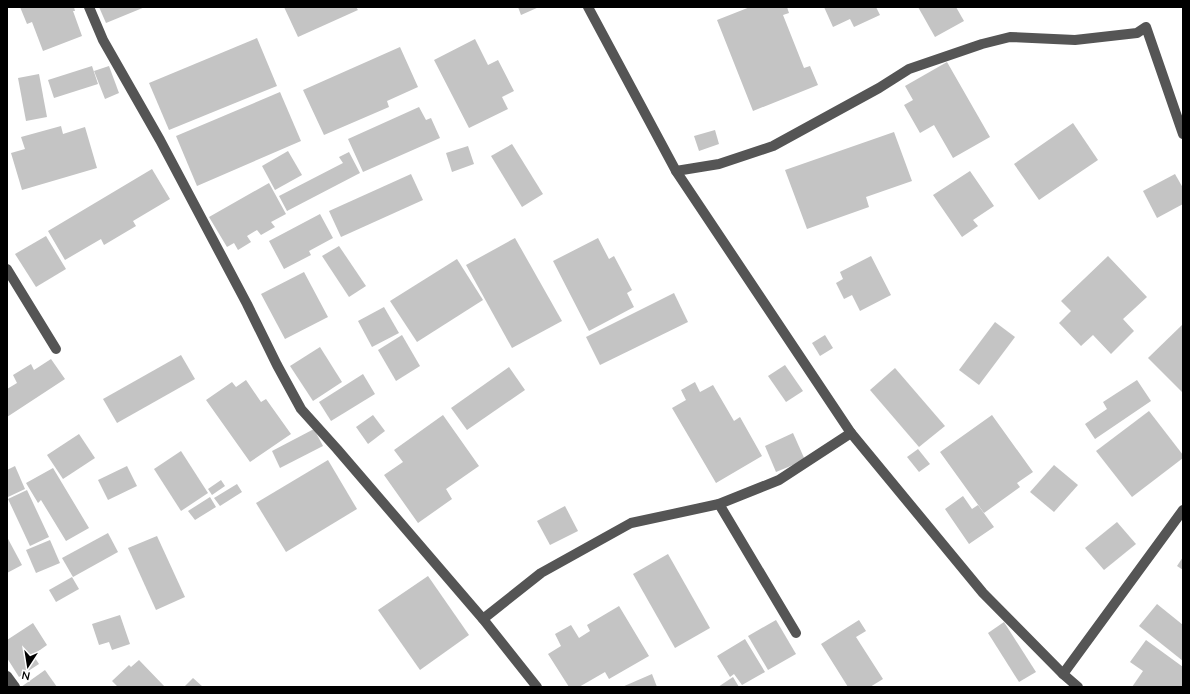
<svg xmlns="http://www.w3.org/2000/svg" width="1190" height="694" viewBox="0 0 1190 694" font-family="Mulish,sans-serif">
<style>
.building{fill:#c4c4c4}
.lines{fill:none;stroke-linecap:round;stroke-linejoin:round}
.minor{stroke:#555;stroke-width:10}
</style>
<rect width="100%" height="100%" fill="#fff"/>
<g class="building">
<polygon points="20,7 74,7 75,11 73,11 82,36 43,51 32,22 27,24"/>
<polygon points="99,7 145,7 106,23"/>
<polygon points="284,7 356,7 358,10 298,37"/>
<polygon points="518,7 539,7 521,15"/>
<polygon points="750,7 787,7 789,13 783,15 804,68 810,66 818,85 753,111 717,20"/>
<polygon points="824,7 876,7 880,15 854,27 850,19 833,27"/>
<polygon points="918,7 956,7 964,21 935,37"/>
<polygon points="257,38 277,86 169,130 149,83"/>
<polygon points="475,39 488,65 498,60 514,91 502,97 508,109 469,128 434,60"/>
<polygon points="400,47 418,87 387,101 389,107 324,135 303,90"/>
<polygon points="947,62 990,137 953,158 934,125 920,133 904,105 913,100 905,86"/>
<polygon points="92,66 98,84 54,98 48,80"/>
<polygon points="109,66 119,93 105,99 94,71"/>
<polygon points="39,74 47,117 26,121 18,78"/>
<polygon points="280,92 301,141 197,186 176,136"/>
<polygon points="419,107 426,120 431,118 440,138 363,172 348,139"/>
<polygon points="1073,123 1098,160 1039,200 1014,164"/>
<polygon points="61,126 63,134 85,127 97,168 22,190 11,153 25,149 21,137"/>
<polygon points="715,130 719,144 699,151 694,136"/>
<polygon points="894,132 912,181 866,197 869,207 807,229 785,170"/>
<polygon points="512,144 543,194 522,207 491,156"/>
<polygon points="468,146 474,164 452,172 446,153"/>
<polygon points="288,151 302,175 275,190 262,166"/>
<polygon points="349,152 360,173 287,211 279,196 343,163 339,157"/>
<polygon points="152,169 170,199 133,221 136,226 104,245 101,239 65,260 48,231"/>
<polygon points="970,171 994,206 973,220 978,226 962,237 933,195"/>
<polygon points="411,174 423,200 341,237 329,211"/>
<polygon points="1175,174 1183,188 1183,204 1157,218 1143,191"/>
<polygon points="269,183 286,214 271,222 275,227 261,235 257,230 247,236 251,242 238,250 234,243 227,247 209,217"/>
<polygon points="320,214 333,238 309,251 311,255 284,269 269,241"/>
<polygon points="46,236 66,269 36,287 15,254"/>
<polygon points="515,238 562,321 512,348 466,265"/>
<polygon points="598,238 609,259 614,256 632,290 627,293 634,307 589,331 553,261"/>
<polygon points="339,246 366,286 349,297 322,256"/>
<polygon points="871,256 891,295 860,311 852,295 844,299 836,283 843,279 840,272"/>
<polygon points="1108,256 1147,297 1123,319 1134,331 1111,354 1093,335 1081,346 1059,323 1071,311 1061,301"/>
<polygon points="457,259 483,300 417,342 390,301"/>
<polygon points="304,272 328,317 285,339 261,294"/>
<polygon points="674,293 688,322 600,365 586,337"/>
<polygon points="384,307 399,333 372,347 358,321"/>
<polygon points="995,322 1015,337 979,385 959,370"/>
<polygon points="1183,324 1183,393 1148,358"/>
<polygon points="402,335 420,366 396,381 378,350"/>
<polygon points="825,335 833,348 820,356 812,343"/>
<polygon points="320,347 342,382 313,401 290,366"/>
<polygon points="181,355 195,379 117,423 103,399"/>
<polygon points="51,359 65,379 7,417 7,389 17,383 13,375 31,364 34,370"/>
<polygon points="785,365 803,391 786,402 768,376"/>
<polygon points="509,367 525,390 467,430 451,408"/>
<polygon points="895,368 945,426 919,447 870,390"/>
<polygon points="363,374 375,394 331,421 319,402"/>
<polygon points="246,380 261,402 266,399 291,434 250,462 206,400 232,382 236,387"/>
<polygon points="1137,380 1151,401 1095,439 1085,424 1107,409 1103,402"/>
<polygon points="695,382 700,392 713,385 734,421 740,417 762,456 716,483 672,408 686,400 681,390"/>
<polygon points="1149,411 1183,455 1183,458 1132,497 1096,451"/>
<polygon points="373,415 385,431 368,444 356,427"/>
<polygon points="443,415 479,466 446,489 452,499 418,523 384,475 403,462 394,450"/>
<polygon points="992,415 1033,472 1017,483 1020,487 984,513 940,452"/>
<polygon points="314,429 323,446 280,468 272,451"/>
<polygon points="793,433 805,460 776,472 765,446"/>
<polygon points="79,434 95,458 63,479 47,455"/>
<polygon points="918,449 930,464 919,472 907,457"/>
<polygon points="181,451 208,493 181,511 154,469"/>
<polygon points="328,460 357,509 286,552 256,503"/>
<polygon points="1054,465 1078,485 1054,512 1030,492"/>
<polygon points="15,466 25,489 8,497 7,494 7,470"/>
<polygon points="127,466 137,486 108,500 98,480"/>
<polygon points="53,468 89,528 66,541 41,500 38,503 26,483"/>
<polygon points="221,480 225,486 212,495 208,489"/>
<polygon points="237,484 242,492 220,506 214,498"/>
<polygon points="27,490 49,537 30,546 8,499"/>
<polygon points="963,496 972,509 978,505 994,527 969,544 945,509"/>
<polygon points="210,497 216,507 195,520 188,511"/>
<polygon points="565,506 578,531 550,545 537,521"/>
<polygon points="1117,522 1136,544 1104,570 1085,548"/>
<polygon points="108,533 118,552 73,577 62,558"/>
<polygon points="157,536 185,597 156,610 128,548"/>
<polygon points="7,537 22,565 7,573"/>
<polygon points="50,540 60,563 36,573 26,550"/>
<polygon points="668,554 710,628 675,648 633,574"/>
<polygon points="1183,557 1183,570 1177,566"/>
<polygon points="428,576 469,635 420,670 378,610"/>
<polygon points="72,577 79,589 56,602 49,590"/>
<polygon points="1157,604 1183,625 1183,661 1139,626"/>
<polygon points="619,606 649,656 609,679 605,672 579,687 569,687 548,654 561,646 555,634 571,625 579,638 590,631 587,625"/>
<polygon points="120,615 130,644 112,650 109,642 99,645 92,624"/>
<polygon points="776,620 796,654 768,670 748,636"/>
<polygon points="859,620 866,631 856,637 883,679 870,687 848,687 821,644"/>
<polygon points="1004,622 1036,672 1019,682 988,633"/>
<polygon points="33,623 47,645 33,655 39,664 19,677 7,658 7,640"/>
<polygon points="745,639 765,672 742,685 734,674 730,677 717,656"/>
<polygon points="1146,640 1183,667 1183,687 1132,687 1143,671 1130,662"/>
<polygon points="139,660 165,687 118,687 112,681 129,665 131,667"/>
<polygon points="45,670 57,687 21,687"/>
<polygon points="652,674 657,687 622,687"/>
<polygon points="733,677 739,687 718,687"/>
<polygon points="193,678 203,687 184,687"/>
</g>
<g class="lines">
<g class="minor">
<polyline points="89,7 103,40 160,140 247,304 277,365 301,409 337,449 483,619 537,687"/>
<polyline points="588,7 676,171 851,433 983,593 1063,674 1078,687"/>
<polyline points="676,171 719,164 773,146 879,88 909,69 982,44 1010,37 1075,40 1137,33 1146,27 1183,134"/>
<polyline points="7,269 56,349"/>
<polyline points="719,504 796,633"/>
<polyline points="483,619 541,573 631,523 719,504 779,480 851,433"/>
<polyline points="1063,674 1183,510"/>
<polyline points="7,676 15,687"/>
</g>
</g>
<rect width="1190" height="694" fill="none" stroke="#000000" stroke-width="16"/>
<g transform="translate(28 666) rotate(192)" stroke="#ffffff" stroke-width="3" paint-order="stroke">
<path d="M0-3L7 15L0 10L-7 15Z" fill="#000000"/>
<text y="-6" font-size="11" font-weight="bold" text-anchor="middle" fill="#000000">N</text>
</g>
</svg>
